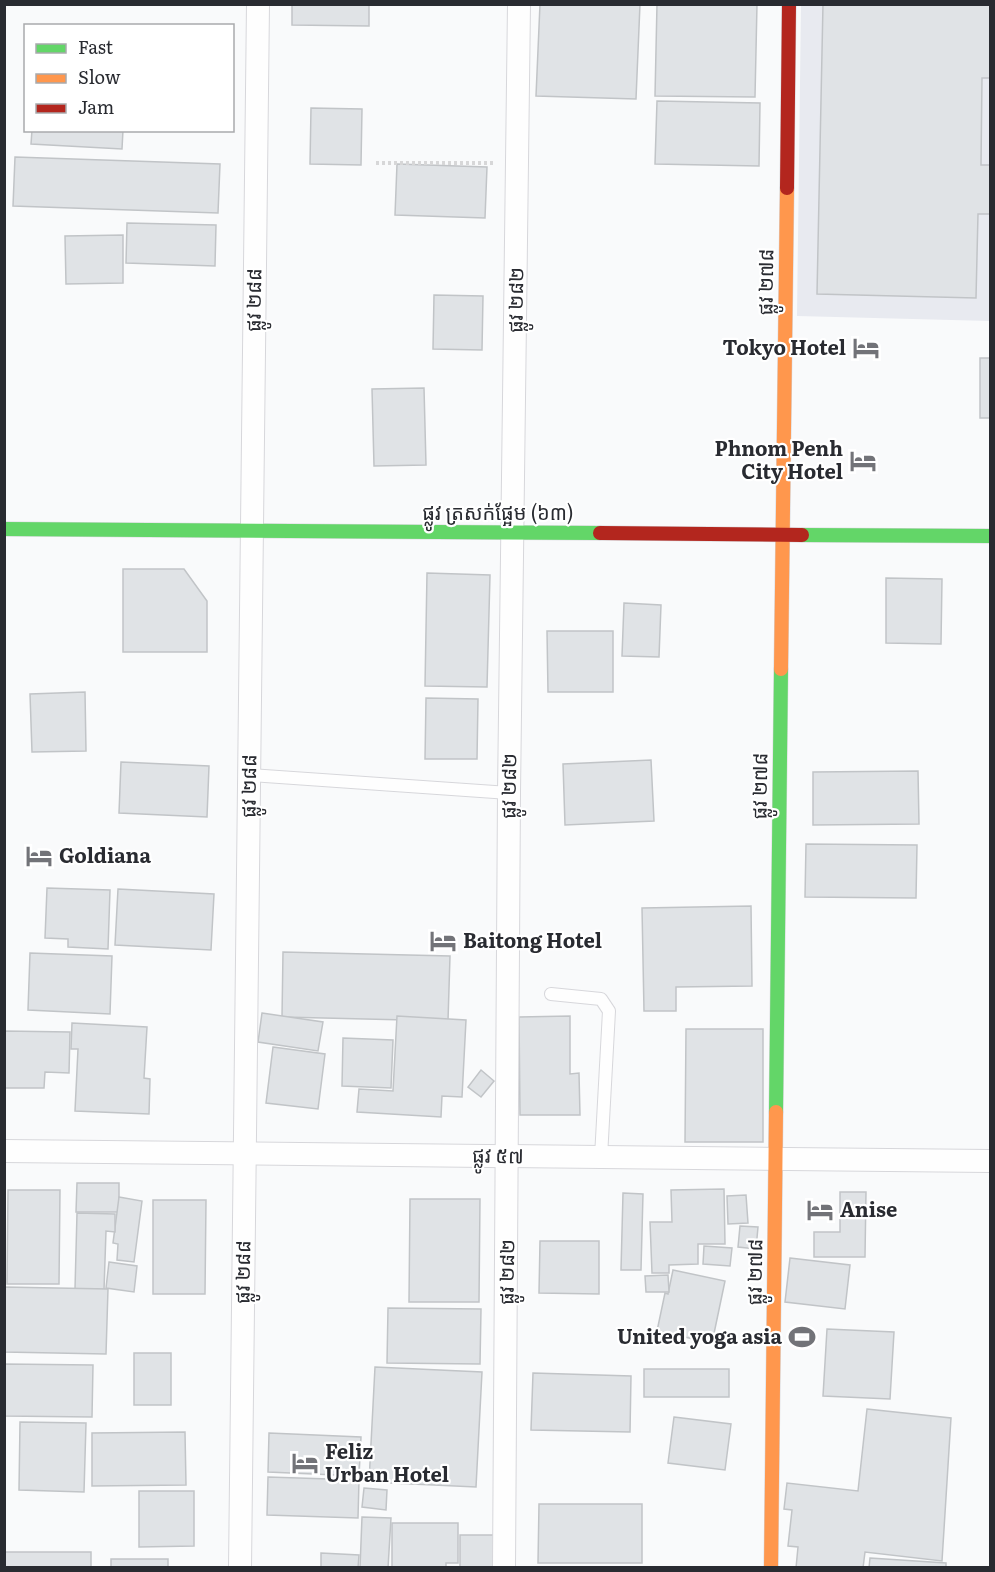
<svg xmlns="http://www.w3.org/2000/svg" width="995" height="1572" viewBox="0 0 995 1572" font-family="Literata,'Noto Sans Khmer',serif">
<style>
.built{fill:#e8eaf0}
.building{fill:#e0e3e6;stroke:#c1c4c7;stroke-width:1.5}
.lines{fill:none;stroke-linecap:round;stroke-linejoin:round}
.lane-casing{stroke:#d7d7db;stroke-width:14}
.street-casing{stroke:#d7d7db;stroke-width:24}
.fast-casing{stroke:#d7d7db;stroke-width:15}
.slow-casing{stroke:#d7d7db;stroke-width:15}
.jam-casing{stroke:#d7d7db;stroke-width:15}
.path{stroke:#d7d7d8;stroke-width:4;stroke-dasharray:3 3;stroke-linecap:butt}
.lane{stroke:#fefefe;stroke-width:12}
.street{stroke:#fefefe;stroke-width:22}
.fast{stroke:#63d668;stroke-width:14}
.slow{stroke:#ff974d;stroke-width:14}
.jam{stroke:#b3261e;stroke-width:14}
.labels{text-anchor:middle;stroke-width:4.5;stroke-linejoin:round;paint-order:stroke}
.street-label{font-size:20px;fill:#292b31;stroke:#fff}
.poi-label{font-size:20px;font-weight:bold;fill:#292b31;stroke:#fff;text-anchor:start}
</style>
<rect width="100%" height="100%" fill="#f9fafb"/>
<polygon class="built" points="801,5 990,5 990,321 797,316"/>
<g class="building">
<polygon points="292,4 369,4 369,26 292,25"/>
<polygon points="540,4 640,4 636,99 536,96"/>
<polygon points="657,4 757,4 755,97 655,96"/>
<polygon points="823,4 990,4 990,78 982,78 981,165 990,165 990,214 978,214 976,298 817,294"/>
<polygon points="657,101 760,103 759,166 655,164"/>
<polygon points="311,108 362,109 361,165 310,164"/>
<polygon points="32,130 123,130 122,149 31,144"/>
<polygon points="15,157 220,164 218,213 13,206"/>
<polygon points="397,164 487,167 485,218 395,215"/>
<polygon points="127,223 216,225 215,266 126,263"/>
<polygon points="123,235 123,283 66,284 65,236"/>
<polygon points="434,295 483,296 482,350 433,349"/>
<rect x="980" y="358" width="10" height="60"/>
<polygon points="424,388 426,465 374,466 372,389"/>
<polygon points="123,569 184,569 207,601 207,652 123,652"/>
<polygon points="427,573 490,575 487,687 425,686"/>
<polygon points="886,578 942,579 941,644 886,643"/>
<polygon points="624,603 661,605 659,657 622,656"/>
<polygon points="547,631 613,631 613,692 548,692"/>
<polygon points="85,692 86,751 32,752 30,694"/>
<polygon points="426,698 478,699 477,759 425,759"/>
<polygon points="651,760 654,821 565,825 563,764"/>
<polygon points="121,762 209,766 207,817 119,813"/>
<polygon points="918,771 919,824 813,825 813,772"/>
<polygon points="806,844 917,845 916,898 805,897"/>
<polygon points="47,888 110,890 108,949 68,947 68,939 45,938"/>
<polygon points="118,889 214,894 211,950 115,945"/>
<polygon points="751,906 752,986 676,987 676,1011 644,1011 642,908"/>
<polygon points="283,952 450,956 448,1021 282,1017"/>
<polygon points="30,953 112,956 110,1014 28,1010"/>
<polygon points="262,1013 323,1022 318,1051 258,1042"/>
<polygon points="397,1016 466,1020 462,1097 442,1096 441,1117 357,1112 359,1089 393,1091"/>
<polygon points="570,1016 570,1074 579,1073 580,1115 520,1115 519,1017"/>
<polygon points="72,1023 147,1027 144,1078 150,1079 149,1114 75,1111 78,1049 71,1049"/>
<polygon points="686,1029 763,1029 763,1142 685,1142"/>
<polygon points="4,1031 70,1032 69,1073 45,1072 44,1088 4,1088"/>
<polygon points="343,1038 393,1040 391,1088 342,1086"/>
<polygon points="273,1047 325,1054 318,1109 266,1103"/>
<polygon points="481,1070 494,1081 481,1097 468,1087"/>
<polygon points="77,1183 119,1183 119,1212 76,1212"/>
<polygon points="724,1189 725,1244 698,1244 698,1264 669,1265 669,1273 652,1273 650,1222 672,1222 671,1190"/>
<polygon points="8,1190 60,1190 59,1284 7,1284"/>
<polygon points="840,1192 866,1192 865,1257 814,1257 814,1232 840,1232"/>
<polygon points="623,1193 643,1194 641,1270 621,1270"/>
<polygon points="746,1195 748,1223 728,1224 727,1196"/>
<polygon points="119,1197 142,1201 134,1262 117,1260 118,1244 113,1243"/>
<polygon points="410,1199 480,1199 479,1302 409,1302"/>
<polygon points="153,1200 206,1200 205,1294 153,1294"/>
<polygon points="77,1213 115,1214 115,1232 106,1231 104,1290 75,1289"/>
<polygon points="740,1226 758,1227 756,1249 738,1247"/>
<polygon points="540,1241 599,1241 599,1294 539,1293"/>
<polygon points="704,1246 732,1248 730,1266 703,1264"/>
<polygon points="790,1258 850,1265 845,1309 785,1302"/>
<polygon points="109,1262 137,1266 134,1292 106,1288"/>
<polygon points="673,1270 725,1281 712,1343 657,1331 665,1293 668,1294"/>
<polygon points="668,1275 669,1292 646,1292 645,1276"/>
<polygon points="4,1287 108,1289 106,1354 4,1352"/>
<polygon points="388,1308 481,1309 480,1364 387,1363"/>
<polygon points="827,1329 894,1332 890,1399 823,1396"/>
<rect x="134" y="1353" width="37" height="52"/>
<polygon points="4,1364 93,1365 92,1417 4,1416"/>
<polygon points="375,1367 482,1372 476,1487 369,1482"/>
<rect x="644" y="1369" width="85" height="28"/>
<polygon points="533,1373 631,1376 630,1432 531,1430"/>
<polygon points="867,1409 951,1418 942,1561 865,1552 863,1568 796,1568 798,1547 788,1546 792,1510 784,1509 787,1483 858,1491"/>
<polygon points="674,1417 731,1424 725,1470 668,1463"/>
<polygon points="20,1422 86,1423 84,1492 19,1490"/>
<polygon points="185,1432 186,1485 92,1486 92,1433"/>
<polygon points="269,1433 361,1437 359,1476 268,1472"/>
<polygon points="268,1477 359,1480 358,1518 267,1515"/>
<polygon points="364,1488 387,1490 386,1510 362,1507"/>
<polygon points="139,1491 194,1491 194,1546 139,1547"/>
<polygon points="539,1504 642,1504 642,1563 538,1563"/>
<polygon points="362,1517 391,1518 388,1568 360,1568"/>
<polygon points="392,1523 458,1523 458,1563 446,1563 446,1568 392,1568"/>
<rect x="460" y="1535" width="42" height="33"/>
<rect x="5" y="1552" width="86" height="16"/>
<polygon points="321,1553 359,1555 358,1568 321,1568"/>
<polygon points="870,1558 946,1563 946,1568 869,1568"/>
<rect x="111" y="1559" width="57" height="9"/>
</g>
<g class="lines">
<g class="lane-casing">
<g id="lane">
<polyline points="249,775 509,793"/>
<polyline points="551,994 601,999 609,1011 601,1157"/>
</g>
</g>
<g class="street-casing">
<g id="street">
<polyline points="4,1151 990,1161"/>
<polyline points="240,1568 258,4"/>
<polyline points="504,1568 509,793 519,4"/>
</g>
</g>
<g class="fast-casing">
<g id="fast">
<polyline points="4,529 600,533"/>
<polyline points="802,535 990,536"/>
<polyline points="776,1112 781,669"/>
</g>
</g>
<g class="slow-casing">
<g id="slow">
<polyline points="781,669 787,188"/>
<polyline points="771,1568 776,1112"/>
</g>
</g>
<g class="jam-casing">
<g id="jam">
<polyline points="787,188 789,4"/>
<polyline points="600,533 802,535"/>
</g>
</g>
<polyline class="path" points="376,163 493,163"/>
<use href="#lane" class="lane"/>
<use href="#street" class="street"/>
<use href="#fast" class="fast"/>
<use href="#slow" class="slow"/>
<use href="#jam" class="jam"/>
</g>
<defs>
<g id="hotel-bare" transform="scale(2.07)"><path d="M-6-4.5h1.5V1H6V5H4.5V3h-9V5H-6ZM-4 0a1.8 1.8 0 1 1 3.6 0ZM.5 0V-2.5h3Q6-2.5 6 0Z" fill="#727378" stroke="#fff" stroke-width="2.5" paint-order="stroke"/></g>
<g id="stadium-bare" transform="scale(2.07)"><path d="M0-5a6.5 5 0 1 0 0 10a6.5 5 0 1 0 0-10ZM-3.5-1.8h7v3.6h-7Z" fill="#727378" stroke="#fff" stroke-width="2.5" paint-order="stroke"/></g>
</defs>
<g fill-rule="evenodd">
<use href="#hotel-bare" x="866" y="348"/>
<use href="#hotel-bare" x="863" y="461"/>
<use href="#hotel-bare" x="39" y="856"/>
<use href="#hotel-bare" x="443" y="941"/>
<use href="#hotel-bare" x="820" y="1210"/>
<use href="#stadium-bare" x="802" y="1337"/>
<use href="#hotel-bare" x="305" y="1463"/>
</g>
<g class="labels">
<g class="street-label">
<text transform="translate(766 282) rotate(-89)" y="7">ផ្លូវ ២៧៨</text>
<text transform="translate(254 300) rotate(-89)" y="7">ផ្លូវ ២៨៨</text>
<text transform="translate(516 300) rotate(-89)" y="7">ផ្លូវ ២៨២</text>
<text x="498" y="520">ផ្លូវ ត្រសក់ផ្អែម (៦៣)</text>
<text transform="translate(249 786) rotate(-89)" y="7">ផ្លូវ ២៨៨</text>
<text transform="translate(509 786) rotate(-89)" y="7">ផ្លូវ ២៨២</text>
<text transform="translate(760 786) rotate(-89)" y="7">ផ្លូវ ២៧៨</text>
<text transform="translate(498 1156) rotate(1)" y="7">ផ្លូវ ៥៧</text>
<text transform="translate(243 1272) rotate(-89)" y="7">ផ្លូវ ២៨៨</text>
<text transform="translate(507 1272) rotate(-89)" y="7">ផ្លូវ ២៨២</text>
<text transform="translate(755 1272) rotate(-89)" y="7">ផ្លូវ ២៧៨</text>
</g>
<g class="poi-label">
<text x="846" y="355" text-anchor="end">Tokyo Hotel</text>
<text x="843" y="456" text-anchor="end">Phnom Penh<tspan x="843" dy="23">City Hotel</tspan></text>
<text x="59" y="863">Goldiana</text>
<text x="463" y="948">Baitong Hotel</text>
<text x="840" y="1217">Anise</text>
<text x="782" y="1344" text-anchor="end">United yoga asia</text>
<text x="325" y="1459">Feliz<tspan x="325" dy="23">Urban Hotel</tspan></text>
</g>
</g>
<rect width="995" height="1572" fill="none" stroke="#292b31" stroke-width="12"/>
<rect x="24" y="24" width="210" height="108" fill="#ffffff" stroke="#a9aaad" stroke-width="1.5"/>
<rect x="36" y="44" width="30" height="9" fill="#63d668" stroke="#a9aaad" stroke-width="1.5"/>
<text x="78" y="54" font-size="18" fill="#292b31">Fast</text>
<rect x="36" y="74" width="30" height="9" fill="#ff974d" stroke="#a9aaad" stroke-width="1.5"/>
<text x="78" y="84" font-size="18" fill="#292b31">Slow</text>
<rect x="36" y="104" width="30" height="9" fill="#b3261e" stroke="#a9aaad" stroke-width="1.5"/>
<text x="78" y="114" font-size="18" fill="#292b31">Jam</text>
</svg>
